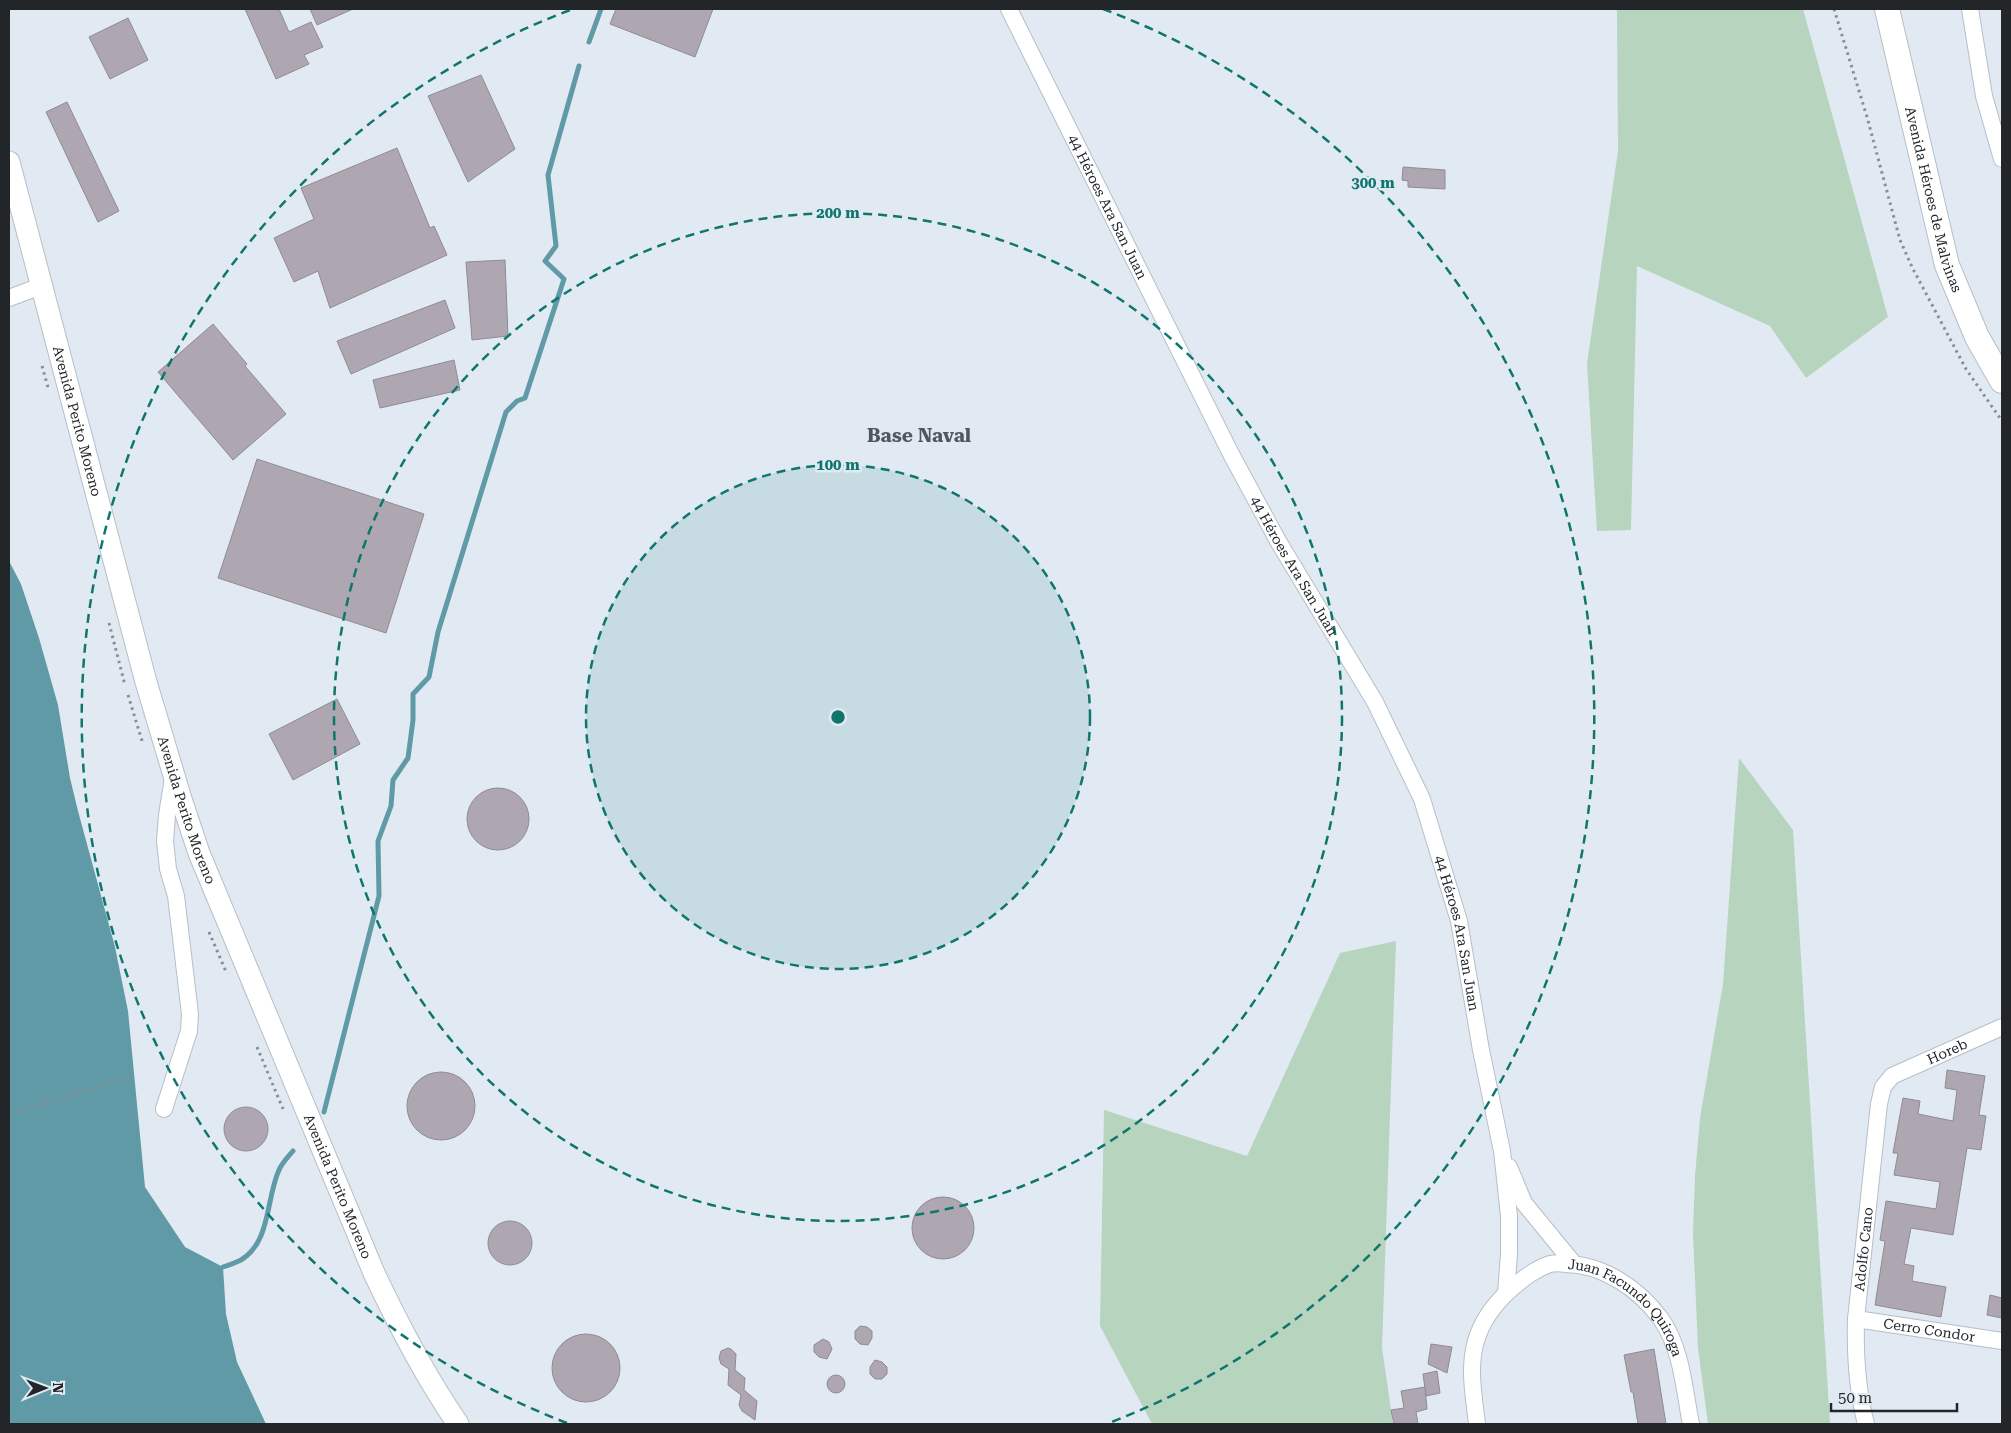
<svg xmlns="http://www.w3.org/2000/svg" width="2011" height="1433" viewBox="0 0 2011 1433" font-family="'Roboto Serif',serif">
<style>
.green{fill:#b6d4be}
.water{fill:#619aa7}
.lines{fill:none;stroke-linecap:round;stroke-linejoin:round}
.stream{stroke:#619aa7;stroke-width:5}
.building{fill:#aea7b1;stroke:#908a93}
.minor-casing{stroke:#b6bfc7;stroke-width:18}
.major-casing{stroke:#b6bfc7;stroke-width:23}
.highway-casing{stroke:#b6bfc7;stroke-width:26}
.path{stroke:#888e94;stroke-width:3;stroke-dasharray:2.5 4;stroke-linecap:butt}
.minor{stroke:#fff;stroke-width:16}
.major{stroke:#fff;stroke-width:21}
.highway{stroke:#fff;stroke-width:24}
.ring{fill:none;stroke:#0f766e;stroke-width:2.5;stroke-dasharray:9 6}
.labels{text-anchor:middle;stroke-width:5;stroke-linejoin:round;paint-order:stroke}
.street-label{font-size:14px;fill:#232629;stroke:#e1eaf3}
.district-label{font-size:19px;font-weight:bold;fill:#4f575e;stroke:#e1eaf3}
.centre{fill:#0f766e;stroke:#e1eaf3;stroke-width:2.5}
.ring-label{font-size:15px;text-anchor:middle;font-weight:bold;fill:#0f766e;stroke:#e1eaf3;stroke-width:5;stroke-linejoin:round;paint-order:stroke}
</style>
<rect width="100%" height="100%" fill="#e1eaf3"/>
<g class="green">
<polygon points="1617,9 1803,9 1888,317 1806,378 1770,326 1637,266 1631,530 1597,531 1587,364 1618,151"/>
<polygon points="1739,758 1793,830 1830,1424 1708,1424 1698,1348 1693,1234 1695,1176 1700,1118 1723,984"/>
<polygon points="1396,941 1382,1348 1393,1424 1152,1424 1100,1326 1104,1110 1247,1156 1340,953"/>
</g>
<polygon class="water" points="9,561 21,584 39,638 58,705 70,778 78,811 115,947 128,1011 145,1187 185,1247 223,1267 226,1314 237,1362 266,1424 9,1424"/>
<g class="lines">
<g class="stream">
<polyline points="589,42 601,9"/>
<polyline points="324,1112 379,896 378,841 391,806 393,780 408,758 413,720 413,694 429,677 438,632 506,412 517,401 525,398 564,279 545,261 556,246 548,175 579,66"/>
<path d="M223,1267C229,1265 235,1263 241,1260C271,1242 266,1198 279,1170C282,1163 288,1157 293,1151"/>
</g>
</g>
<g class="building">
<polygon points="245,9 279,9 289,32 311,22 323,47 304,55 309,64 276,79"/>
<polygon points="310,9 353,9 317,25"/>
<polygon points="616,9 713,9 695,57 610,24"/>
<polygon points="128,18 148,60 110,79 89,37"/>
<polygon points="481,75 515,149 468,182 428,96"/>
<polygon points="67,102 119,211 98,222 46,112"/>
<polygon points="397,148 430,228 434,226 447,255 330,308 318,271 294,282 274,238 314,219 301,188"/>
<polygon points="1403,167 1445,170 1445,189 1408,187 1408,181 1402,180"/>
<polygon points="505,260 508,336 472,340 466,262"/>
<polygon points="445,300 455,328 351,374 337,341"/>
<polygon points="213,324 247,364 245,366 286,414 233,460 158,372"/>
<polygon points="454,360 460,390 380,408 373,380"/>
<polygon points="257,459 424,514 386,633 218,578"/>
<polygon points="337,699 360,744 293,780 269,734"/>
<circle cx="498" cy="819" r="31"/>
<polygon points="1947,1070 1985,1076 1979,1115 1986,1116 1981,1150 1967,1148 1953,1235 1911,1228 1904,1264 1914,1266 1912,1281 1946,1287 1941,1317 1875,1305 1885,1241 1880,1240 1886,1201 1936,1209 1940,1182 1894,1175 1898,1153 1893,1153 1903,1098 1920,1101 1918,1114 1953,1121 1957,1090 1945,1088"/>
<circle cx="441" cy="1106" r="34"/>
<circle cx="246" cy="1129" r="22"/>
<circle cx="943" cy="1228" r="31"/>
<circle cx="510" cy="1243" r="22"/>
<polygon points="1990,1295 2002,1298 2002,1318 1987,1315"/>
<polygon points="860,1326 867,1327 872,1331 872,1338 868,1345 860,1344 855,1339 855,1331"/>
<circle cx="586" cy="1368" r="34"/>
<polygon points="823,1339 829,1342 832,1349 827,1359 819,1357 814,1352 814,1345"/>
<polygon points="1431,1344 1452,1347 1447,1373 1428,1364"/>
<polygon points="728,1348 731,1349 736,1354 735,1370 745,1378 744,1390 757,1401 755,1420 742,1411 739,1405 741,1395 728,1385 729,1369 721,1364 719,1358 721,1351"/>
<polygon points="1654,1349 1666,1424 1638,1424 1633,1392 1631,1392 1624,1355"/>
<polygon points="875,1360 882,1362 887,1367 887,1374 882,1379 875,1379 870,1374 870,1367"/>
<polygon points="1437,1371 1440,1393 1426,1396 1423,1374"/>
<circle cx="836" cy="1384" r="9"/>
<polygon points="1425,1387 1427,1409 1416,1412 1418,1424 1394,1424 1391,1410 1404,1408 1401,1391"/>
</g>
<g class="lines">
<g class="minor-casing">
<g id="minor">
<path id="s1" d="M1009,9L1231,454L1278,541L1375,702L1422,799L1459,921L1481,1050L1502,1151L1509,1216V1254L1506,1293"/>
<polyline points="1970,9 1984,96 2002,159"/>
<polyline points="9,298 41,286"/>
<polyline points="164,1109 189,1031 190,1014 176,896 168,869 165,841 167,815 173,778"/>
<polyline points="1509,1167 1524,1203 1574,1264"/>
<path id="s2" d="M1856,1319L2002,1341"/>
<path id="s3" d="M1477,1424C1474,1397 1468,1368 1476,1341C1482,1320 1495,1303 1512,1288C1524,1278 1535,1269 1550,1264C1555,1263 1560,1263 1565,1264C1603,1264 1639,1289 1661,1319C1682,1349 1684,1389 1691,1424"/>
<path id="s4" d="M1866,1424C1857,1390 1855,1355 1856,1319L1879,1104L1883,1087L1892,1076L2002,1027"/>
</g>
</g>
<g class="major-casing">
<g id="major">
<path id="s5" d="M9,162L146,682L181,799L199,853L374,1273C399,1326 425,1376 458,1424"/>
</g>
</g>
<g class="highway-casing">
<g id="highway">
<path id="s6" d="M1887,9L1947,265L1977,337L2002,381"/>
</g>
</g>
<g class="path">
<polyline points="1834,9 1867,117 1900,240 1913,269 1966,369 2002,421"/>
<polyline points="42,366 49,391"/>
<polyline points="109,623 125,685"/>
<polyline points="128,695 143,744"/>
<polyline points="209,932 227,974"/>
<polyline points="257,1047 283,1109"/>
<polyline points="9,1114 133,1076"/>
</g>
<use href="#minor" class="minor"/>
<use href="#major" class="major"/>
<use href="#highway" class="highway"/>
</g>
<circle cx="838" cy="717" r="252" fill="#0f766e" fill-opacity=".12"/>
<g class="ring">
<circle cx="838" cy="717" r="252"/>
<circle cx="838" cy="717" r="504"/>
<path d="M567 1423A756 756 0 0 1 573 9M1103 9A756 756 0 0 1 1109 1423"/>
</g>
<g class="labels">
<g class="street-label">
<text dy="5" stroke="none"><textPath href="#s6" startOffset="196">Avenida Héroes de Malvinas</textPath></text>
<text dy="5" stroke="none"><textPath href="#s1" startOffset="221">44 Héroes Ara San Juan</textPath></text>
<text dy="5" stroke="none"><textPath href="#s5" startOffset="268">Avenida Perito Moreno</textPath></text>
<text dy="5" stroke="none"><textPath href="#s1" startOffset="626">44 Héroes Ara San Juan</textPath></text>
<text dy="5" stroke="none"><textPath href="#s5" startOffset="672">Avenida Perito Moreno</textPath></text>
<text dy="5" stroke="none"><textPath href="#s1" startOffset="1031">44 Héroes Ara San Juan</textPath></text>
<text dy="5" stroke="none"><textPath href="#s4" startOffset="414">Horeb</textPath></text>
<text dy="5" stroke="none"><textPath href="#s5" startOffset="1078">Avenida Perito Moreno</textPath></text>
<text dy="5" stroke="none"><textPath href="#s4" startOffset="176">Adolfo Cano</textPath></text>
<text dy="5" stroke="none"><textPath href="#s3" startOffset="288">Juan Facundo Quiroga</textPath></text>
<text dy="5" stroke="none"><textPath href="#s2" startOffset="74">Cerro Condor</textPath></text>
</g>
<g class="district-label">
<text x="919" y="442">Base Naval</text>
</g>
</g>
<circle cx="838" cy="717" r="8" class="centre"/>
<g class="ring-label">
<text x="1373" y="188">300 m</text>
<text x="838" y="218">200 m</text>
<text x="838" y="470">100 m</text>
</g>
<rect width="2011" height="1433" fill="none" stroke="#232629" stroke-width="20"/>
<g transform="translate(45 1388) rotate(89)" stroke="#e1eaf3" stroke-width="4" paint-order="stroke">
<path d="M0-4L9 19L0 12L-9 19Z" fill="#232629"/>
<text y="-8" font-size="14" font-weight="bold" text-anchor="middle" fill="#232629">N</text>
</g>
<path d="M1831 1403v8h126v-8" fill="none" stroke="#232629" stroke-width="2.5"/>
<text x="1838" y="1403" font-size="15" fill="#232629" stroke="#e1eaf3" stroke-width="4" paint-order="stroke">50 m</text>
</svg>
